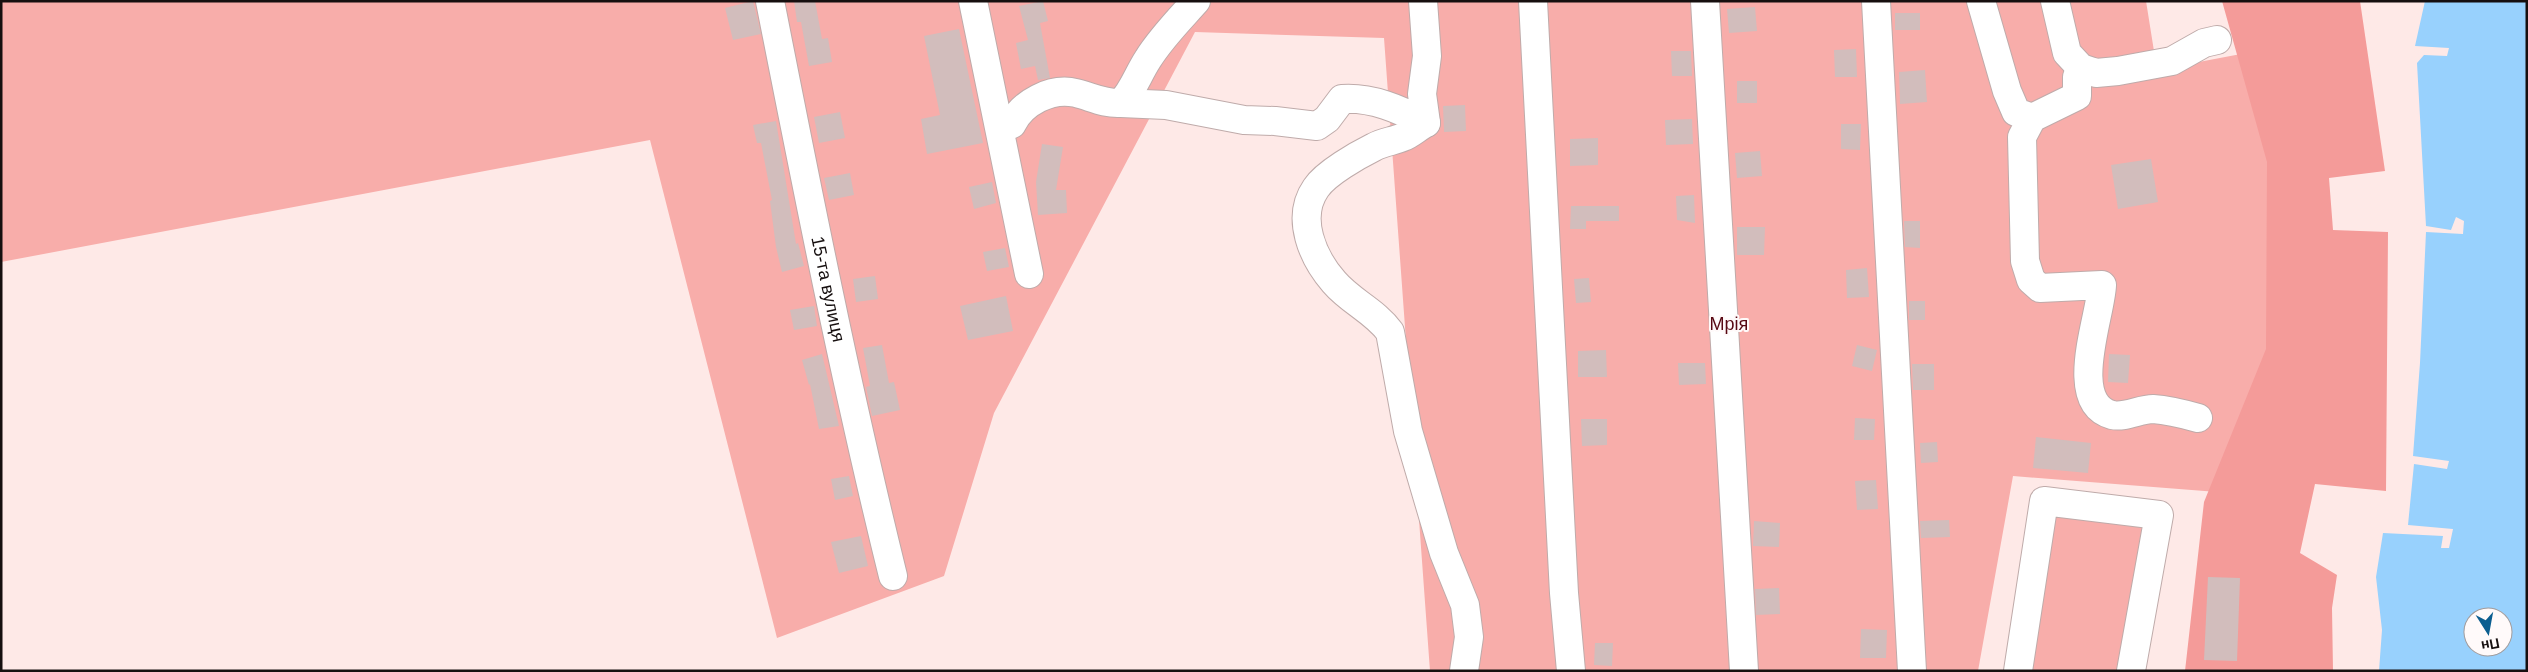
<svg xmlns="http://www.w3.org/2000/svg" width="2528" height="672" viewBox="0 0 2528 672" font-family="Arial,sans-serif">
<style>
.green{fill:#f8adaa}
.forest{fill:#f49b99}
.water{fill:#98d1fd;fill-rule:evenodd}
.building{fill:#d2bdbc}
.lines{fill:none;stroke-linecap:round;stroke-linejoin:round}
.minor-casing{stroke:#bfabaa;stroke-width:30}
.minor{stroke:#fff;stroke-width:28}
.labels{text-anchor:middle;stroke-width:4;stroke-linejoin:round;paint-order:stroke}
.street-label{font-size:18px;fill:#160f0f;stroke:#fffafa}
.park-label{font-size:18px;fill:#570812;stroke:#fffafa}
</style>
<rect width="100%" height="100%" fill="#fee9e7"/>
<g class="green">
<polygon points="1,1 2146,1 2157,70 2288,45 2318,296 2230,493 2013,476 1978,671 1430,671 1384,38 1195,32 994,413 944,576 777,638 650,140 1,262"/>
<polygon points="2044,501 2159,515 2131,671 2018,671"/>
</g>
<polygon class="forest" points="2222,1 2360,1 2385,171 2329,178 2333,230 2388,232 2386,491 2315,484 2300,553 2337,575 2332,608 2333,671 2185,671 2204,502 2266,349 2267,162"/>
<path class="water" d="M2425,1H2527V671H2379L2382,630L2376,577L2383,533L2443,536L2441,548H2449L2453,529L2408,525L2414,464L2447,469L2449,461L2413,456L2420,363L2426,232L2463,234L2464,221L2456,217L2451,230L2426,226L2417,63L2424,55L2447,56L2449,48L2415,46ZM2473,617H2503V647H2473Z"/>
<g class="building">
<polygon points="753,1 761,34 733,40 725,8"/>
<polygon points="794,1 815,1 822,39 828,38 832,62 809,66 801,22 797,22"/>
<polygon points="1043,1 1048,21 1040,23 1050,78 1038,80 1035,66 1021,69 1016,43 1028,40 1019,6"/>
<polygon points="1755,7 1757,31 1729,33 1727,9"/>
<rect x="1895" y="13" width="25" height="17"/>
<polygon points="959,29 983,143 927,154 921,119 940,115 924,36"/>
<polygon points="1856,49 1857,77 1835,77 1834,50"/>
<polygon points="1671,51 1691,51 1692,76 1672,76"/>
<polygon points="1925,70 1927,102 1900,104 1899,72"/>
<rect x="1737" y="81" width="20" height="22"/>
<polygon points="1465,105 1466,131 1444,132 1443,106"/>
<polygon points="840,112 845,138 819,143 814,117"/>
<polygon points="1692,119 1693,144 1666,145 1665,120"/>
<polygon points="776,121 796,244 798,243 804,266 782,272 776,247 770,201 772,200 761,143 757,143 753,125"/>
<polygon points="1841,124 1861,124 1860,150 1841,149"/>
<polygon points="1598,138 1598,165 1570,166 1570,139"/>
<polygon points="1042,144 1063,147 1056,190 1066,190 1067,213 1038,215 1036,182"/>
<polygon points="1760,151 1762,176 1737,178 1735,153"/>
<polygon points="2151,159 2158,202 2118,209 2111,165"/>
<polygon points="850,173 854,195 829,200 824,178"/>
<polygon points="992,182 996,203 974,209 969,187"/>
<polygon points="1694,195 1695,223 1677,220 1676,196"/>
<polygon points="1571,206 1619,206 1619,221 1586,221 1586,229 1570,229"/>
<polygon points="1904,221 1920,221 1920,248 1905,247"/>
<polygon points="1737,227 1765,227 1764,255 1737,255"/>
<polygon points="1005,248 1009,267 987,271 983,252"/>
<polygon points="1867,268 1869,297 1847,298 1846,270"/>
<polygon points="875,276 878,299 856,302 853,279"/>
<polygon points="1589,278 1591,302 1576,303 1574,279"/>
<polygon points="1006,296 1013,331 968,340 960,306"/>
<rect x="1909" y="301" width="16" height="19"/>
<polygon points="814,306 817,326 794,330 790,310"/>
<polygon points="882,345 889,383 894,382 900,410 872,416 866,387 870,386 863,348"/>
<polygon points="1857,345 1877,350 1872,371 1852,366"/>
<polygon points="1606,350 1607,377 1578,377 1578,351"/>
<polygon points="822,354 839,426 819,429 810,384 809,385 802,360"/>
<polygon points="2109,354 2130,355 2128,383 2108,382"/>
<polygon points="1678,363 1705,363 1706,384 1679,385"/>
<polygon points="1912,364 1934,364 1934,390 1913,390"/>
<polygon points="1855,418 1875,419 1874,440 1854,440"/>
<polygon points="1581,419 1607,419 1607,445 1582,446"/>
<polygon points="2036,437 2091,443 2088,473 2033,468"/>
<polygon points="1937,442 1938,462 1921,463 1920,443"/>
<polygon points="849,476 853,496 835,500 831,479"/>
<polygon points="1876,480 1878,509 1857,510 1855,481"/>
<polygon points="1949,520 1950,537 1921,538 1920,521"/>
<polygon points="1754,521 1780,523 1779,547 1753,546"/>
<polygon points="861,536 868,566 839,573 831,542"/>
<polygon points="2208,577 2240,578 2237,661 2204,660"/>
<polygon points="1779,588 1780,614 1756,615 1755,589"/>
<polygon points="1861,629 1887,630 1886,658 1860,658"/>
<polygon points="1595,643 1613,643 1612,666 1594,665"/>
</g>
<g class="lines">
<g class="minor-casing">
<g id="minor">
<path id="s1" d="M770,1C808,194 846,386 893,576"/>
<polyline points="973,1 1029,274"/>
<polyline points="1533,1 1564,593 1571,671"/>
<polyline points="1705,1 1744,671"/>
<polyline points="1876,1 1912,671"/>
<polyline points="1981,1 2007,91 2016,112 2032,118"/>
<polyline points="2055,1 2067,53 2081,68 2096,73 2118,71 2172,61 2204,43 2217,40"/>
<path d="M2081,68L2077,77V96L2032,118L2022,137L2025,261L2031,280L2040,288L2102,285C2101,316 2066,402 2112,415C2125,418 2140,409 2153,409C2168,410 2184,414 2198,418"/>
<path d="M1121,103L1166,105L1244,120L1275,121L1317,126L1327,119L1342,99C1372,97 1399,109 1426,123L1422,94L1427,56L1423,1"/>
<path d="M1426,123C1418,127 1411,134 1403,137C1394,141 1383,142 1374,147C1358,155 1326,173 1316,188C1295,218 1313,258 1334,282C1351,302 1375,311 1390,332L1408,431L1444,553L1465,605L1469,637L1464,671"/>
<path d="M1000,129L1012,124C1022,103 1051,87 1076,93C1092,97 1104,104 1121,103C1133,91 1138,74 1148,59C1161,38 1179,20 1196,1"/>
<polyline points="2018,671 2044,501 2159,515 2131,671"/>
</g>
</g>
<use href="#minor" class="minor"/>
</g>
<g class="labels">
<g class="street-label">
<text dy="6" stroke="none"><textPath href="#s1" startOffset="294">15-та вулиця</textPath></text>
</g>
<g class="park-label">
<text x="1729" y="330">Мрія</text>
</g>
</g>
<rect width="2528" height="672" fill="none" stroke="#160f0f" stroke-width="5"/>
<g transform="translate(2488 632) rotate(169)"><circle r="24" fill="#fffafa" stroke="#a29c9c"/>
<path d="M0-4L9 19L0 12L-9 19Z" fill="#0b5e90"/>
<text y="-8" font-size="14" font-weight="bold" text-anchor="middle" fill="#160f0f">Пн</text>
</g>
</svg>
